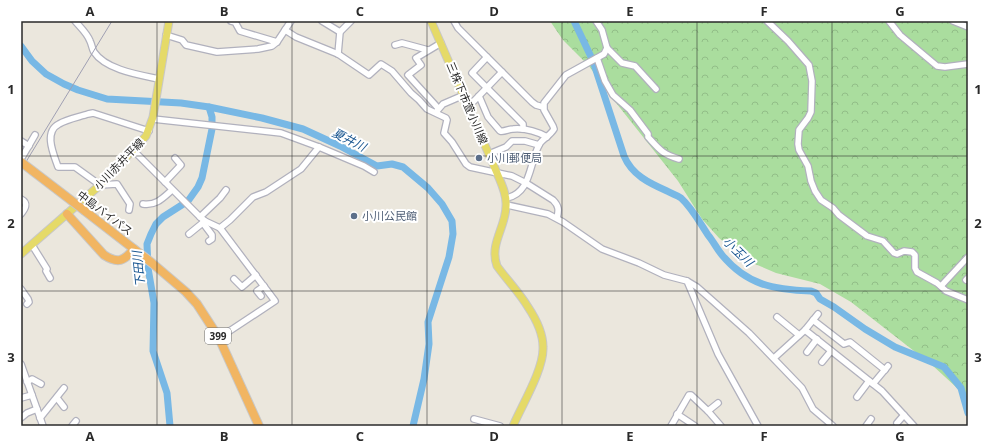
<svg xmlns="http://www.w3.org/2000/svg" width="989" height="447" viewBox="0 0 989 447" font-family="'Open Sans','Noto Sans JP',sans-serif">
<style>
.forest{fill:url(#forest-crowns)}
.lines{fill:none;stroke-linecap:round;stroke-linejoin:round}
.river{stroke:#78b8e5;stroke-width:7}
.minor-casing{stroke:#b1b1bd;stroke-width:8}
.major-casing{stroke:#c8c8c8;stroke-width:9}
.highway-casing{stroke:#c8c8c8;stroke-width:10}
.minor{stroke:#fff;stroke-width:5.5}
.major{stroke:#e5da68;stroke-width:7}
.highway{stroke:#f1b562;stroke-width:8}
.rail{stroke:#a0a0b3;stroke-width:1}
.highway-bridge-casing{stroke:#c8c8c8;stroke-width:10;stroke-linecap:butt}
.highway-bridge{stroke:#f1b562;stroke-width:8}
.grid{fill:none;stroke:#2a2a2a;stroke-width:1;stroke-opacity:0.55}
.service-dot{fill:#5c6f8a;stroke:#fff;stroke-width:1.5}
.labels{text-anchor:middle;stroke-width:4;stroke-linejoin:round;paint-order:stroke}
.shield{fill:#fff;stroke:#6a6a6a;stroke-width:1}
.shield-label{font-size:10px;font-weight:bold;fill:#2a2a2a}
.street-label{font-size:11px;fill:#2a2a2a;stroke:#fff}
.service-label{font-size:11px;fill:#4e5e75;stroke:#fff;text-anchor:start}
.water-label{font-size:12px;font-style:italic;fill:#185590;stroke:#fff}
.neatline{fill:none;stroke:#2a2a2a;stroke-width:1.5}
.grid-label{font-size:13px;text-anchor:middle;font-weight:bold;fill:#2a2a2a}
</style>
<defs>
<pattern id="forest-crowns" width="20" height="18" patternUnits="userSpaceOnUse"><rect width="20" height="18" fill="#aadd9e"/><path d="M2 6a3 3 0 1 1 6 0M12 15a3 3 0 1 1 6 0" fill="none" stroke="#92be88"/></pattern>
</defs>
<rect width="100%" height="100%" fill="#ebe7dd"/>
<polygon class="forest" points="550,21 968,21 968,398 932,365 851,302 820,284 776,273 755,264 736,252 719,238 702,219 678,181 609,94 589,66 563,40"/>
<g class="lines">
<g class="river">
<path d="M574,21L593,61L624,156C632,175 649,183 667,191C672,194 677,195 681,198C692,208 700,223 708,235C713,241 717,249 722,255C747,285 774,290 811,291L816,293L820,299L834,307L865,329L895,347L944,367L953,378L961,388L968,413"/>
<polyline points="21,46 32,61 46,74 64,84 78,90 107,99 181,103 209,107 262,118 303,129 340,146 377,166 392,164 403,167 428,188 442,204 452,221 453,234 449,257 428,322 429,344 424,379 413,426"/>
<polyline points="170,426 167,393 153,351 154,303 148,268 147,244 151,234 156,224 163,217 188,201 198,187 202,178 212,129 212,117 209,107"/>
</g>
<g class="minor-casing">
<g id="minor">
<path d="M75,21C80,27 87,33 90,41C92,45 92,49 94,52C106,70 140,75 159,79"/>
<polyline points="231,21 235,22 240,31 277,42"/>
<polyline points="322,21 340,32"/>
<polyline points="454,21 458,28 532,102 536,105 543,107"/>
<polyline points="767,21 788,41 809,65 812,81 811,112 808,118 799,130 798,144 799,150 808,166 811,181 815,191 821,200 833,208 839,215 867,236 883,241 894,253 897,254 904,251 912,252 915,255 915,268 917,272 937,283 946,291 968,300"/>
<polyline points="889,21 900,35 937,66 945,67 968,64"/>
<polyline points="953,21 968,27"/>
<path d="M285,30L296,37L338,54L369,75L381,64L392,71L411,93L419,100L427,109L446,118L447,120L444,133L452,142L466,164L470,167L512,176L526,183L553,200C559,206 559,210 557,218"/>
<polyline points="166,35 182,40 186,45 217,52 258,49 272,46 277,42 291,21"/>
<polyline points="395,45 402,43 428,50"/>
<polyline points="607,48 622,63 635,66 656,89"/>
<polyline points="338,54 340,32 351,21"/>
<polyline points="487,57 472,73 523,124 523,129"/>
<path d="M597,58L605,81L613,95L630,110L648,134V137C659,149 662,154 679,159"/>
<path d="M479,96L488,117L500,131C505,132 508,129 513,129C525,128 536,131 547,137"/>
<polyline points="467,103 474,101 502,72"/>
<polyline points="438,108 408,75 421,65 416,58 441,43"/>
<polyline points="437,111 443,104 464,95"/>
<polyline points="153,119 281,133 319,147 364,166 374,172"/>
<polyline points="21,141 29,146"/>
<polyline points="133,150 200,217 205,221 220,228 230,220 253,197 266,192 301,169 319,147"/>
<polyline points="489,154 506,147 512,141 525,141 539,145"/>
<polyline points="21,159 35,135"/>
<polyline points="165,182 181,165 175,158"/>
<path d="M506,198C531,194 529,164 539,145C542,139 550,136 554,129L553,126L544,110V103L566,75L604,54L607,48L602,30L596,21"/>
<path d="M21,199C29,203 25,209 21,214"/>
<path d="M143,204C156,206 163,198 172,190"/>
<polyline points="507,205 548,214 563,222 602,249 639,263 664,275 687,281 718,354 758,426"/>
<path d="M129,210L130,204L117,184L100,185L75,167H58C54,155 43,132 59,124C67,119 79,117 88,114L93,113L149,131"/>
<polyline points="200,217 220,198 226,190"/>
<polyline points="203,223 212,235 212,239 209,241"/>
<polyline points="189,234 205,221"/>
<polyline points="32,245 47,269 46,271 50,278"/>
<polyline points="234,279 242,287 256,275"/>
<polyline points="966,280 968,278"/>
<polyline points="687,281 697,287 749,333 802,388 813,409 833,426"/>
<polyline points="941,286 968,257"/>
<polyline points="21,289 28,299 29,302 27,304"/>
<polyline points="261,296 257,291 264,286"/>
<polyline points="777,317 799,335"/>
<polyline points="813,320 844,344 850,342 885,370"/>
<polyline points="805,330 882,391 914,426"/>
<polyline points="219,338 275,301 220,228"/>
<polyline points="807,352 817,339"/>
<polyline points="774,358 805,330 818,314"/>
<polyline points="822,362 831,351"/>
<polyline points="21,364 43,426"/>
<polyline points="27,382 32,379 41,384"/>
<polyline points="873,384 888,366"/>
<polyline points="857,397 869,381"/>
<polyline points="21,398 32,395"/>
<polyline points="57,398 64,407"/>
<polyline points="708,411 718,403"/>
<polyline points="677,414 695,426"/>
<polyline points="21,418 27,413 37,409"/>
<polyline points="40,418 64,388"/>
<polyline points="474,419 500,426"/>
<polyline points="897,423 904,415"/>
<polyline points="72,426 76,421"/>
<polyline points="671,426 689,395 691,395 708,411 721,426"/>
<polyline points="866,426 871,419"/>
</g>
</g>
<g class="major-casing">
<g id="major">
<path d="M431,21L497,173C501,183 507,194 506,206C506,227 489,244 497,266C507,280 519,292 528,307C536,319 543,332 543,347C544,369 522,405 513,426"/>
<polyline points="21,254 100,185 146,136 153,117 169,21"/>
</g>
</g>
<g class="highway-casing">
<g id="highway">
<polyline points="85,211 152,263 186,292 197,304 219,338 259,426"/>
<path d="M67,214L104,255C118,264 124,261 134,249"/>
</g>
</g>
<use href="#minor" class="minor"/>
<use href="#major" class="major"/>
<use href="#highway" class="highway"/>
<polyline class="rail" points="21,170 112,21"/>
<g class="highway-bridge-casing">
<polyline id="highway-bridge" points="21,162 85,211"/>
</g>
<use href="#highway-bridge" class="highway-bridge"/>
</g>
<path class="grid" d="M157,21V426M292,21V426M427,21V426M562,21V426M697,21V426M832,21V426M21,156H968M21,291H968"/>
<g class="service-dot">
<circle cx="479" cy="158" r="4"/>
<circle cx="354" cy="216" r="4"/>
</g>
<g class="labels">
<rect class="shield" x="205" y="328" width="26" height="16" rx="3"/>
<g class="shield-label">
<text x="218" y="340">399</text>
</g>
<g class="street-label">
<text transform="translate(467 103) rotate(67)" y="4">三株下市萱小川線</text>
<text transform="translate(119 164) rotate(-46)" y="4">小川赤井平線</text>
<text transform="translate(105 213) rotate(37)" y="4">中島バイパス</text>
</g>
<g class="service-label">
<text x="487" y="162">小川郵便局</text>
<text x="362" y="220">小川公民館</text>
</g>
<g class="water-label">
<text transform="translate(349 140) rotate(27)" y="4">夏井川</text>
<text transform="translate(738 252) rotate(44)" y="4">小玉川</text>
<text transform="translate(139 269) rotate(-96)" y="4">下田川</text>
</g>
</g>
<rect width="989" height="447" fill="none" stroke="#ffffff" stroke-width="44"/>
<rect x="22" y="22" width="945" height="403" class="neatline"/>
<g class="grid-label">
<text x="90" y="16">A</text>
<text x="224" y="16">B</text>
<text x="360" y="16">C</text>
<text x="494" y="16">D</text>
<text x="630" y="16">E</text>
<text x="764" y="16">F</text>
<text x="900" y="16">G</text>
<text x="11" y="94">1</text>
<text x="978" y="94">1</text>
<text x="11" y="228">2</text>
<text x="978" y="228">2</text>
<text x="11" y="362">3</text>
<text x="978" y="362">3</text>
<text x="90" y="441">A</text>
<text x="224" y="441">B</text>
<text x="360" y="441">C</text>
<text x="494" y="441">D</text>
<text x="630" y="441">E</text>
<text x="764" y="441">F</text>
<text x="900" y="441">G</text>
</g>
</svg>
